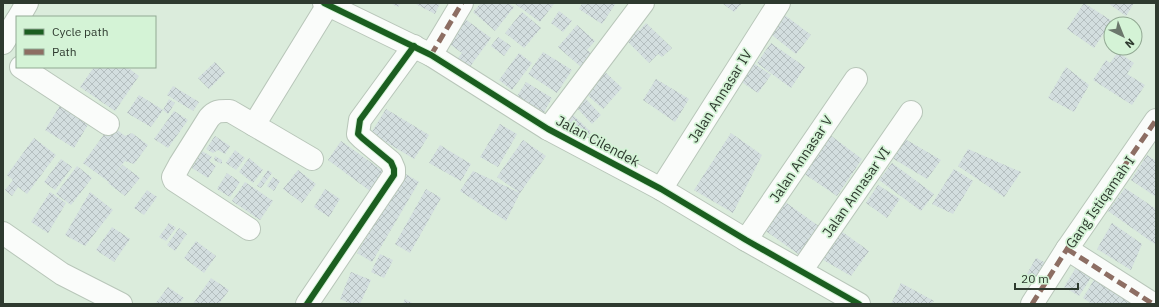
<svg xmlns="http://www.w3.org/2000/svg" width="1159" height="307" viewBox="0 0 1159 307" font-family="'IBM Plex Sans',sans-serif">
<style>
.building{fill:url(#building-cross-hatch)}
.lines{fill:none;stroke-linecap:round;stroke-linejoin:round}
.minor-casing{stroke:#b8c6b9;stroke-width:24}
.minor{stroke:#fafcfa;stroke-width:22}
.quiet{stroke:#8d6e63;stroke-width:5;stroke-dasharray:10 5;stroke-linecap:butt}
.cycleway-casing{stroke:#d4f3d6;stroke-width:8}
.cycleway{stroke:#1b5e20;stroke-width:6}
.labels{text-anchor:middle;stroke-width:3.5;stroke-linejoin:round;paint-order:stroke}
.street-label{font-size:14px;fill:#2e3a2f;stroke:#d4f3d6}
</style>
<defs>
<pattern id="building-cross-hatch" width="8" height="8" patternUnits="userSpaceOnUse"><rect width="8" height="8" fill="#d3dedf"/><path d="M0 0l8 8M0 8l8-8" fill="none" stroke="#b5bfc0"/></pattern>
</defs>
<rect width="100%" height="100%" fill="#dbecdc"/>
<g class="building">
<polygon points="390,3 401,3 398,7"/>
<polygon points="414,3 440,3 435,14"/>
<polygon points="481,3 508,3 514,7 495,31 473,12"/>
<polygon points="514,3 552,3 554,4 540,22"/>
<polygon points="582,3 616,3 602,24 579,9"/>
<polygon points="722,3 742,3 734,12"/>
<polygon points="1084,3 1112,21 1094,48 1067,29"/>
<polygon points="1108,3 1134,3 1126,16"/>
<polygon points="559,11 572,21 563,32 551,23"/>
<polygon points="522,12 541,28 524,48 505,33"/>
<polygon points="782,13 811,35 796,54 768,32"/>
<polygon points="461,16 491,38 466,72 454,63 462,53 444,40"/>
<polygon points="646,23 672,48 662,57 658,54 649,63 624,38 634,27 639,31"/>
<polygon points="577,25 595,41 587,50 593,55 581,67 558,47"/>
<polygon points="498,37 511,46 504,56 491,46"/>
<polygon points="771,43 805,67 791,88 757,63"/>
<polygon points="543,52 572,70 557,93 528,74"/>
<polygon points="1118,52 1134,63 1127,74 1145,85 1132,105 1093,80 1106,60 1110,63"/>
<polygon points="519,53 532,63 512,90 499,80"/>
<polygon points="749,60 771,75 758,93 737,79"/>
<polygon points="215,62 225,73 209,89 198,78"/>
<polygon points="94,67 127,67 139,76 115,111 80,87"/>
<polygon points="1066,67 1089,85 1074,112 1048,98"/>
<polygon points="604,71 622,88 603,109 584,92"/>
<polygon points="656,79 689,99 675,122 643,100"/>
<polygon points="526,82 552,98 543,114 516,98"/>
<polygon points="173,86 199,102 193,111 167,95"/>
<polygon points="139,95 163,110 151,127 127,113"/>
<polygon points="585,98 601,115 592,124 576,107"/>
<polygon points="64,99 93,116 74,148 45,130"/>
<polygon points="169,99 175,103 168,114 163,110"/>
<polygon points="386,109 429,135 414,159 371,133"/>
<polygon points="174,111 188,120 168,148 154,139"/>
<polygon points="570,112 591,132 580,144 559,123"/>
<polygon points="500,124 517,134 498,167 480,157"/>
<polygon points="111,125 125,136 132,133 148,145 134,164 125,161 113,176 123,165 140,178 125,196 108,183 109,182 83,163"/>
<polygon points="826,132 862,159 837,196 800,171"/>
<polygon points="731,133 762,155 733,213 694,190"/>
<polygon points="215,136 230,146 225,154 218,150 213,153 206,149"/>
<polygon points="34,138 56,155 27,194 18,187 12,196 5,190 13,180 7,175"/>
<polygon points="905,139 941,160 927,179 892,158"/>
<polygon points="523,140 546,156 520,193 506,221 460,191 473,171 520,193 497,177"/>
<polygon points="341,141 383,171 370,191 328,160"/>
<polygon points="440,145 471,164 461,181 429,163"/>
<polygon points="968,149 1021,172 1004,197 958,166"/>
<polygon points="235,150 245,158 236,170 226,163"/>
<polygon points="202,151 212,157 209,161 216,166 208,178 192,168"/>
<polygon points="1147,155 1156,161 1156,197 1131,180"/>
<polygon points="215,156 222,160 222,164 214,160"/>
<polygon points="249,158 263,170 253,183 239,172"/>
<polygon points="61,159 72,167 55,190 44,182"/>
<polygon points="892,163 934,194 921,211 879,180"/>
<polygon points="77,166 92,178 71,205 56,194"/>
<polygon points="954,169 973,181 953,214 932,204"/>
<polygon points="268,170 272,173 261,188 257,186"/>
<polygon points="298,170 316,184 302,203 283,189"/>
<polygon points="227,173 240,182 230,197 217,189"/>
<polygon points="404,173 419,182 372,262 357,253"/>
<polygon points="273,177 280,181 274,191 267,186"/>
<polygon points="245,182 273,201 260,220 232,201"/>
<polygon points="878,185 900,199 887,218 866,203"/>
<polygon points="1125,188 1156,209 1156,245 1108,211"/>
<polygon points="325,189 340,199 329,217 314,207"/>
<polygon points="426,189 441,198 410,253 395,244"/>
<polygon points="147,190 157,197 144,215 134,208"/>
<polygon points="50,192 66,203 48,233 31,222"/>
<polygon points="90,192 113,210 85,246 65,235"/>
<polygon points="781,199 820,227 801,256 763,229"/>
<polygon points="169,223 176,228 166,241 159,237"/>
<polygon points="1112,223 1142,244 1131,270 1097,249"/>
<polygon points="112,227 130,239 114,262 96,250"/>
<polygon points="179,228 187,234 175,251 167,245"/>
<polygon points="841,231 869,251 851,276 820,258"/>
<polygon points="196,241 216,256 204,273 184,258"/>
<polygon points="380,254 393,260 384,278 371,272"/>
<polygon points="1036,258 1050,265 1039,284 1024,279"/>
<polygon points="1077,266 1092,276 1079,296 1064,287"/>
<polygon points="351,272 371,280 360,304 351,304 340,299"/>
<polygon points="211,278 229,290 219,304 193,304"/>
<polygon points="1095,278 1136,304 1092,304 1083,298"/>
<polygon points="901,283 934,301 931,304 891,304"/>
<polygon points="168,287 184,298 179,304 155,304"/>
<polygon points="405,299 414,304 403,304"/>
</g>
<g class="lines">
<g class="minor-casing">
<g id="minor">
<polyline points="324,3 431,55 548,129 661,189 746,240 859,304"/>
<polyline points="19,17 27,3"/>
<polyline points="3,43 17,20"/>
<polyline points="431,55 462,3"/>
<polyline points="21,67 108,124"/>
<polyline points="254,125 329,3"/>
<polyline points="548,129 643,3"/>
<polyline points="661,189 779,3"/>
<path d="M249,229L177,182L174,180L173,177L180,164L209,118C216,110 220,111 230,111L312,159"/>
<polyline points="3,233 62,274 121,304"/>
<polyline points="746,240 856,79"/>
<polyline points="1067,249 1153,304"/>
<polyline points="801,271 911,112"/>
<polyline points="307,304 394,175 394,169 391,162 362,138 358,134 360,120 414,46"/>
<polyline points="1032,304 1067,249 1156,120"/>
</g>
</g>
<use href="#minor" class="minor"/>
<g class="quiet">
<polyline points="431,55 462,3"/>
<polyline points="1067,249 1153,304"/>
<polyline points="1032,304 1067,249 1156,120"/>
</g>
<g class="cycleway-casing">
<g id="cycleway">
<polyline points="324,3 431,55 548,129 661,189 746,240 859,304"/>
<polyline points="307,304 394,175 394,169 391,162 362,138 358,134 360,120 414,46"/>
</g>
</g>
<use href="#cycleway" class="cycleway"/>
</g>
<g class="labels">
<g class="street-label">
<text transform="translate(720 96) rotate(-58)" y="5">Jalan Annasar IV</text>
<text transform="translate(598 141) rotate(28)" y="5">Jalan Cilendek</text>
<text transform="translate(801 159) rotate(-56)" y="5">Jalan Annasar V</text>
<text transform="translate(856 192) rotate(-55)" y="5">Jalan Annasar VI</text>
<text transform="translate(1100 202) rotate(-55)" y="5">Gang Istiqamah I</text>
</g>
</g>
<rect width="1159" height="307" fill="none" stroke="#2e3a2f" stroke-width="8"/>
<rect x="16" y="16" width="140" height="52" fill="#d4f3d6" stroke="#92a993"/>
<rect x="24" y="29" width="20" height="6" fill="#1b5e20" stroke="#92a993"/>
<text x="52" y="36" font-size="12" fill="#2e3a2f">Cycle path</text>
<rect x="24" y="49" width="20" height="6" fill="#8d6e63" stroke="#92a993"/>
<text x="52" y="56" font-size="12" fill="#2e3a2f">Path</text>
<g transform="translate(1123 36) rotate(137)"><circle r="19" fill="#d4f3d6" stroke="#92a993"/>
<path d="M0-3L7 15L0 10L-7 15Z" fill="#6b786c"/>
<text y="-6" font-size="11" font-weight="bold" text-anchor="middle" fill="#2e3a2f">N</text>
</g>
<path d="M1015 283v6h63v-6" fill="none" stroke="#2e3a2f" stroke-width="2"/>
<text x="1021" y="283" font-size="12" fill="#2e3a2f" stroke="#d4f3d6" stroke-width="3" paint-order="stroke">20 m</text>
</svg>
